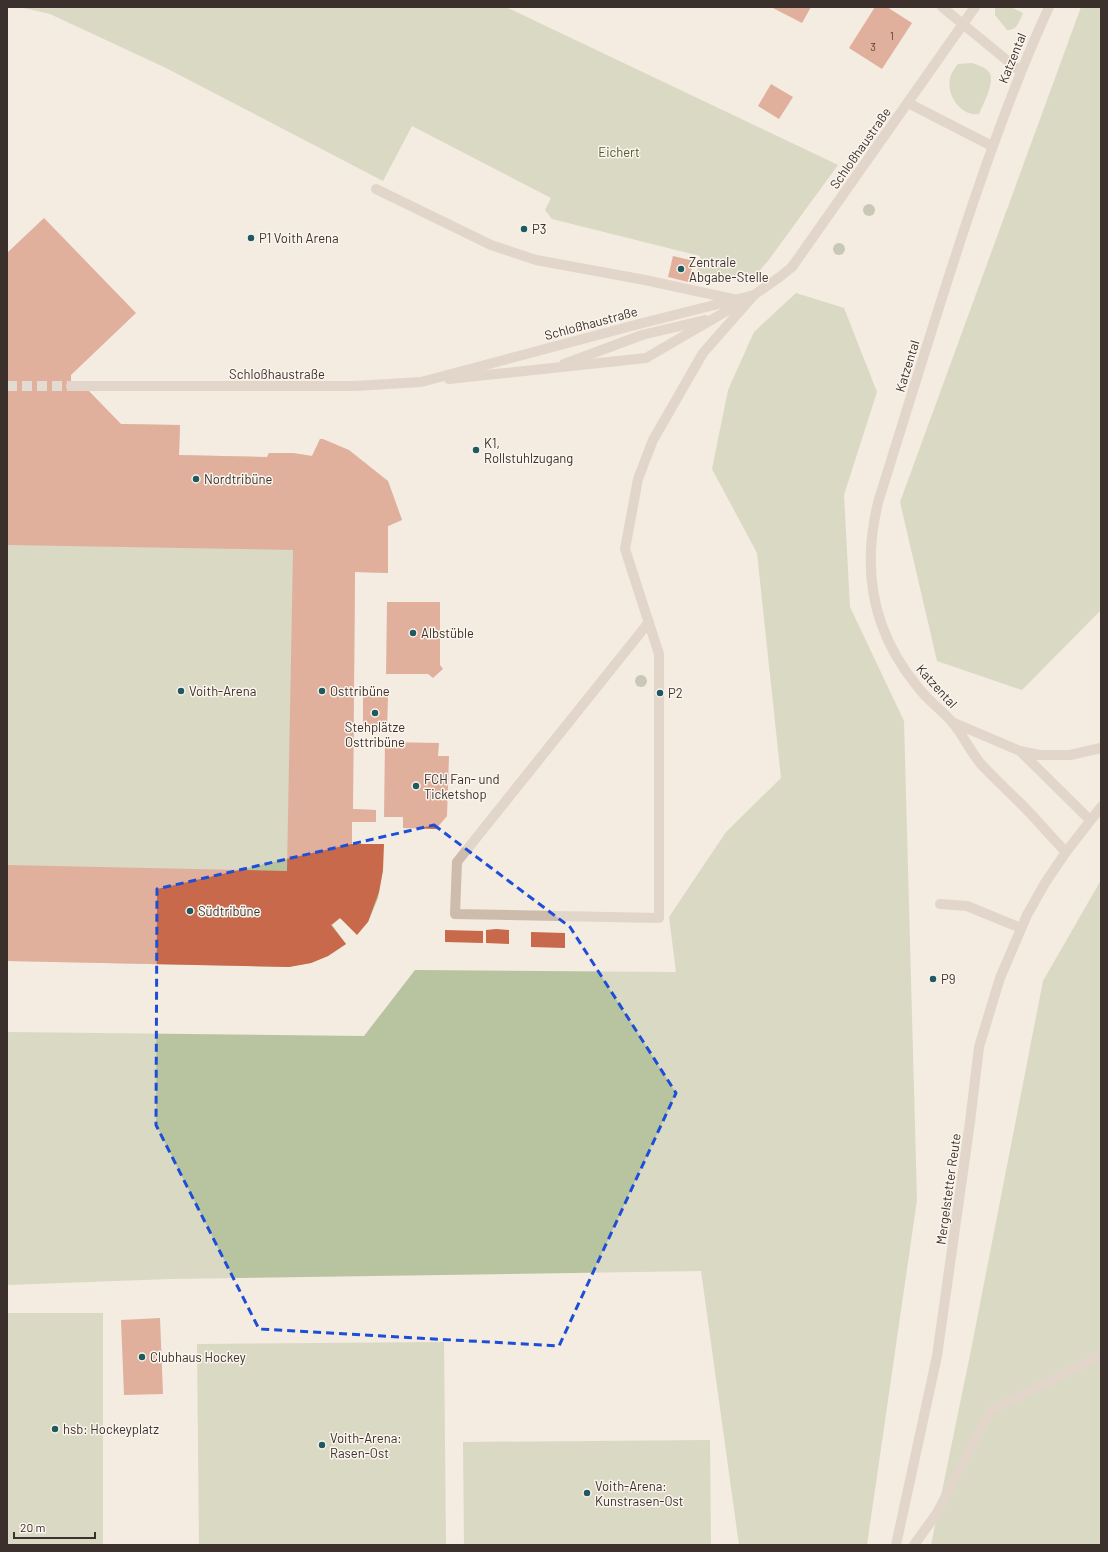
<svg xmlns="http://www.w3.org/2000/svg" width="1108" height="1552" viewBox="0 0 1108 1552" font-family="Barlow,sans-serif">
<style>
.green{fill:#b8c4a0}
.building{fill:#c8694b}
.lines{fill:none;stroke-linecap:round;stroke-linejoin:round}
.minor-tunnel{stroke:#cfc6bd;stroke-width:10;stroke-dasharray:10 5;stroke-linecap:butt}
.minor{stroke:#cdbbac;stroke-width:10}
.tree{fill:#969b7f}
.marked{fill:none;stroke:#1d4ed8;stroke-width:3;stroke-dasharray:8 5;stroke-linejoin:round}
.poi-dot{fill:#1f5a5e;stroke:#fbf5ee;stroke-width:1.5}
.labels{text-anchor:middle;stroke-width:3;stroke-linejoin:round;paint-order:stroke}
.number-label{font-size:11px;fill:#5e3e33}
.street-label{font-size:13px;fill:#3b302b;stroke:#fbf5ee}
.park-label{font-size:13px;fill:#4a5a2e;stroke:#fbf5ee}
.poi-label{font-size:13px;fill:#3b302b;stroke:#fbf5ee;text-anchor:start}
</style>
<rect width="100%" height="100%" fill="#f4ebe1"/>
<g class="green">
<polygon points="19,7 506,7 838,165 768,261 754,277 732,280 697,273 700,256 552,219 545,210 551,198 412,126 383,181 166,68 50,14"/>
<path d="M995,7H1011L1023,13C1019,21 1018,30 1007,30L995,15Z"/>
<polygon points="1081,7 1101,7 1101,610 1022,690 937,661 900,502"/>
<path d="M972,63C978,65 985,67 989,72C996,81 983,104 979,114C961,117 946,95 950,78C951,73 955,68 958,64Z"/>
<polygon points="796,293 844,308 877,392 844,495 850,607 904,721 917,1200 867,1545 739,1545 701,1271 170,1279 7,1285 7,1032 364,1036 415,970 676,972 669,917 726,832 781,778 757,553 712,469 728,390 754,332"/>
<polygon points="7,405 121,424 180,425 179,455 267,457 269,453 293,453 312,456 320,439 388,481 402,520 388,526 388,573 355,572 353,809 376,810 376,822 352,822 352,844 383,870 378,898 368,922 340,918 332,925 346,944 328,956 311,963 289,967 7,961"/>
<polygon points="1101,880 1101,1545 931,1545 972,1345 1043,981"/>
<rect x="7" y="1313" width="96" height="232"/>
<polygon points="444,1342 446,1545 199,1545 197,1344"/>
<polygon points="710,1440 711,1545 464,1545 463,1442"/>
</g>
<g class="building">
<polygon points="771,7 811,7 802,23"/>
<polygon points="875,7 887,7 912,23 882,69 849,48"/>
<polygon points="771,84 793,97 779,119 758,106"/>
<polygon points="44,218 136,313 71,375 71,386 88,390 121,424 180,425 179,455 267,457 269,453 293,453 312,456 320,439 323,439 349,450 388,481 402,520 388,526 388,573 355,572 353,809 376,810 376,822 352,822 352,844 384,844 383,870 379,892 368,922 357,935 340,918 331,925 346,944 328,956 311,963 289,967 7,961 7,865 287,871 293,550 7,545 7,253"/>
<polygon points="673,256 694,261 688,282 668,277"/>
<polygon points="387,602 440,602 440,665 443,669 433,678 428,674 386,674"/>
<polygon points="363,696 388,697 387,729 363,728"/>
<polygon points="385,742 439,743 438,756 449,756 447,816 436,829 403,828 403,817 384,817"/>
<polygon points="496,929 509,930 509,944 486,943 486,930"/>
<polygon points="445,930 483,931 483,943 445,942"/>
<polygon points="531,932 565,933 565,948 531,947"/>
<polygon points="160,1318 163,1394 124,1395 121,1320"/>
</g>
<g class="lines">
<polyline class="minor-tunnel" points="7,386 71,386"/>
<g class="minor">
<polyline points="942,7 1020,71"/>
<path d="M1049,7C1015,81 988,157 963,233C934,321 907,410 879,499C861,568 871,630 917,686C927,700 942,710 953,723C963,736 970,750 980,763C992,776 1004,787 1016,799C1034,816 1049,835 1066,852"/>
<polyline points="908,103 992,146"/>
<polyline points="376,189 491,245 536,260 645,280 733,299"/>
<polyline points="564,364 642,335 705,320"/>
<polyline points="449,379 646,358 742,302"/>
<polyline points="71,386 355,386 421,382 639,324 754,295 781,276 792,267 975,7"/>
<polyline points="649,622 457,862 455,914 659,918 659,654 625,549 638,479 653,440 703,353 754,295"/>
<polyline points="952,722 1020,751 1039,755 1070,755 1101,748"/>
<polyline points="1020,751 1090,820"/>
<polyline points="940,904 967,906 1021,928"/>
<polyline points="896,1545 937,1356 970,1122 979,1047 1000,978 1027,915 1045,883 1066,852 1101,807"/>
<polyline points="914,1545 937,1513 991,1410 1101,1355"/>
</g>
</g>
<g class="tree">
<circle cx="869" cy="210" r="6"/>
<circle cx="839" cy="249" r="6"/>
<circle cx="641" cy="681" r="6"/>
</g>
<path d="M0 0H1108V1552H0ZM434,825L570,927L676,1093L559,1346L259,1329L156,1125L157,889Z" fill="#f4ebe1" fill-opacity=".55" fill-rule="evenodd"/>
<path class="marked" d="M434,825L570,927L676,1093L559,1346L259,1329L156,1125L157,889Z"/>
<g class="poi-dot">
<circle cx="524" cy="229" r="4"/>
<circle cx="251" cy="238" r="4"/>
<circle cx="681" cy="269" r="4"/>
<circle cx="476" cy="450" r="4"/>
<circle cx="196" cy="479" r="4"/>
<circle cx="413" cy="633" r="4"/>
<circle cx="181" cy="691" r="4"/>
<circle cx="322" cy="691" r="4"/>
<circle cx="660" cy="693" r="4"/>
<circle cx="375" cy="713" r="4"/>
<circle cx="416" cy="786" r="4"/>
<circle cx="190" cy="911" r="4"/>
<circle cx="933" cy="979" r="4"/>
<circle cx="142" cy="1357" r="4"/>
<circle cx="55" cy="1429" r="4"/>
<circle cx="322" cy="1445" r="4"/>
<circle cx="587" cy="1493" r="4"/>
</g>
<g class="labels">
<g class="number-label">
<text x="892" y="40">1</text>
<text x="873" y="51">3</text>
</g>
<g class="street-label">
<text transform="translate(1012 58) rotate(-68)" y="5">Katzental</text>
<text transform="translate(860 148) rotate(-55)" y="5">Schloßhaustraße</text>
<text transform="translate(591 323) rotate(-15)" y="5">Schloßhaustraße</text>
<text transform="translate(907 366) rotate(-73)" y="5">Katzental</text>
<text x="277" y="379">Schloßhaustraße</text>
<text transform="translate(937 686) rotate(48)" y="5">Katzental</text>
<text transform="translate(948 1189) rotate(-82)" y="5">Mergelstetter Reute</text>
</g>
<g class="park-label">
<text x="619" y="157">Eichert</text>
</g>
<g class="poi-label">
<text x="532" y="234">P3</text>
<text x="259" y="243">P1 Voith Arena</text>
<text x="689" y="267">Zentrale<tspan x="689" dy="15">Abgabe-Stelle</tspan></text>
<text x="484" y="448">K1,<tspan x="484" dy="15">Rollstuhlzugang</tspan></text>
<text x="204" y="484">Nordtribüne</text>
<text x="421" y="638">Albstüble</text>
<text x="189" y="696">Voith-Arena</text>
<text x="330" y="696">Osttribüne</text>
<text x="668" y="698">P2</text>
<text x="375" y="732" text-anchor="middle">Stehplätze<tspan x="375" dy="15">Osttribüne</tspan></text>
<text x="424" y="784">FCH Fan- und<tspan x="424" dy="15">Ticketshop</tspan></text>
<text x="198" y="916">Südtribüne</text>
<text x="941" y="984">P9</text>
<text x="150" y="1362">Clubhaus Hockey</text>
<text x="63" y="1434">hsb: Hockeyplatz</text>
<text x="330" y="1443">Voith-Arena:<tspan x="330" dy="15">Rasen-Ost</tspan></text>
<text x="595" y="1491">Voith-Arena:<tspan x="595" dy="15">Kunstrasen-Ost</tspan></text>
</g>
</g>
<rect width="1108" height="1552" fill="none" stroke="#3b302b" stroke-width="16"/>
<path d="M14 1532v6h81v-6" fill="none" stroke="#3b302b" stroke-width="2"/>
<text x="20" y="1532" font-size="12" fill="#3b302b" stroke="#fbf5ee" stroke-width="3" paint-order="stroke">20 m</text>
</svg>
